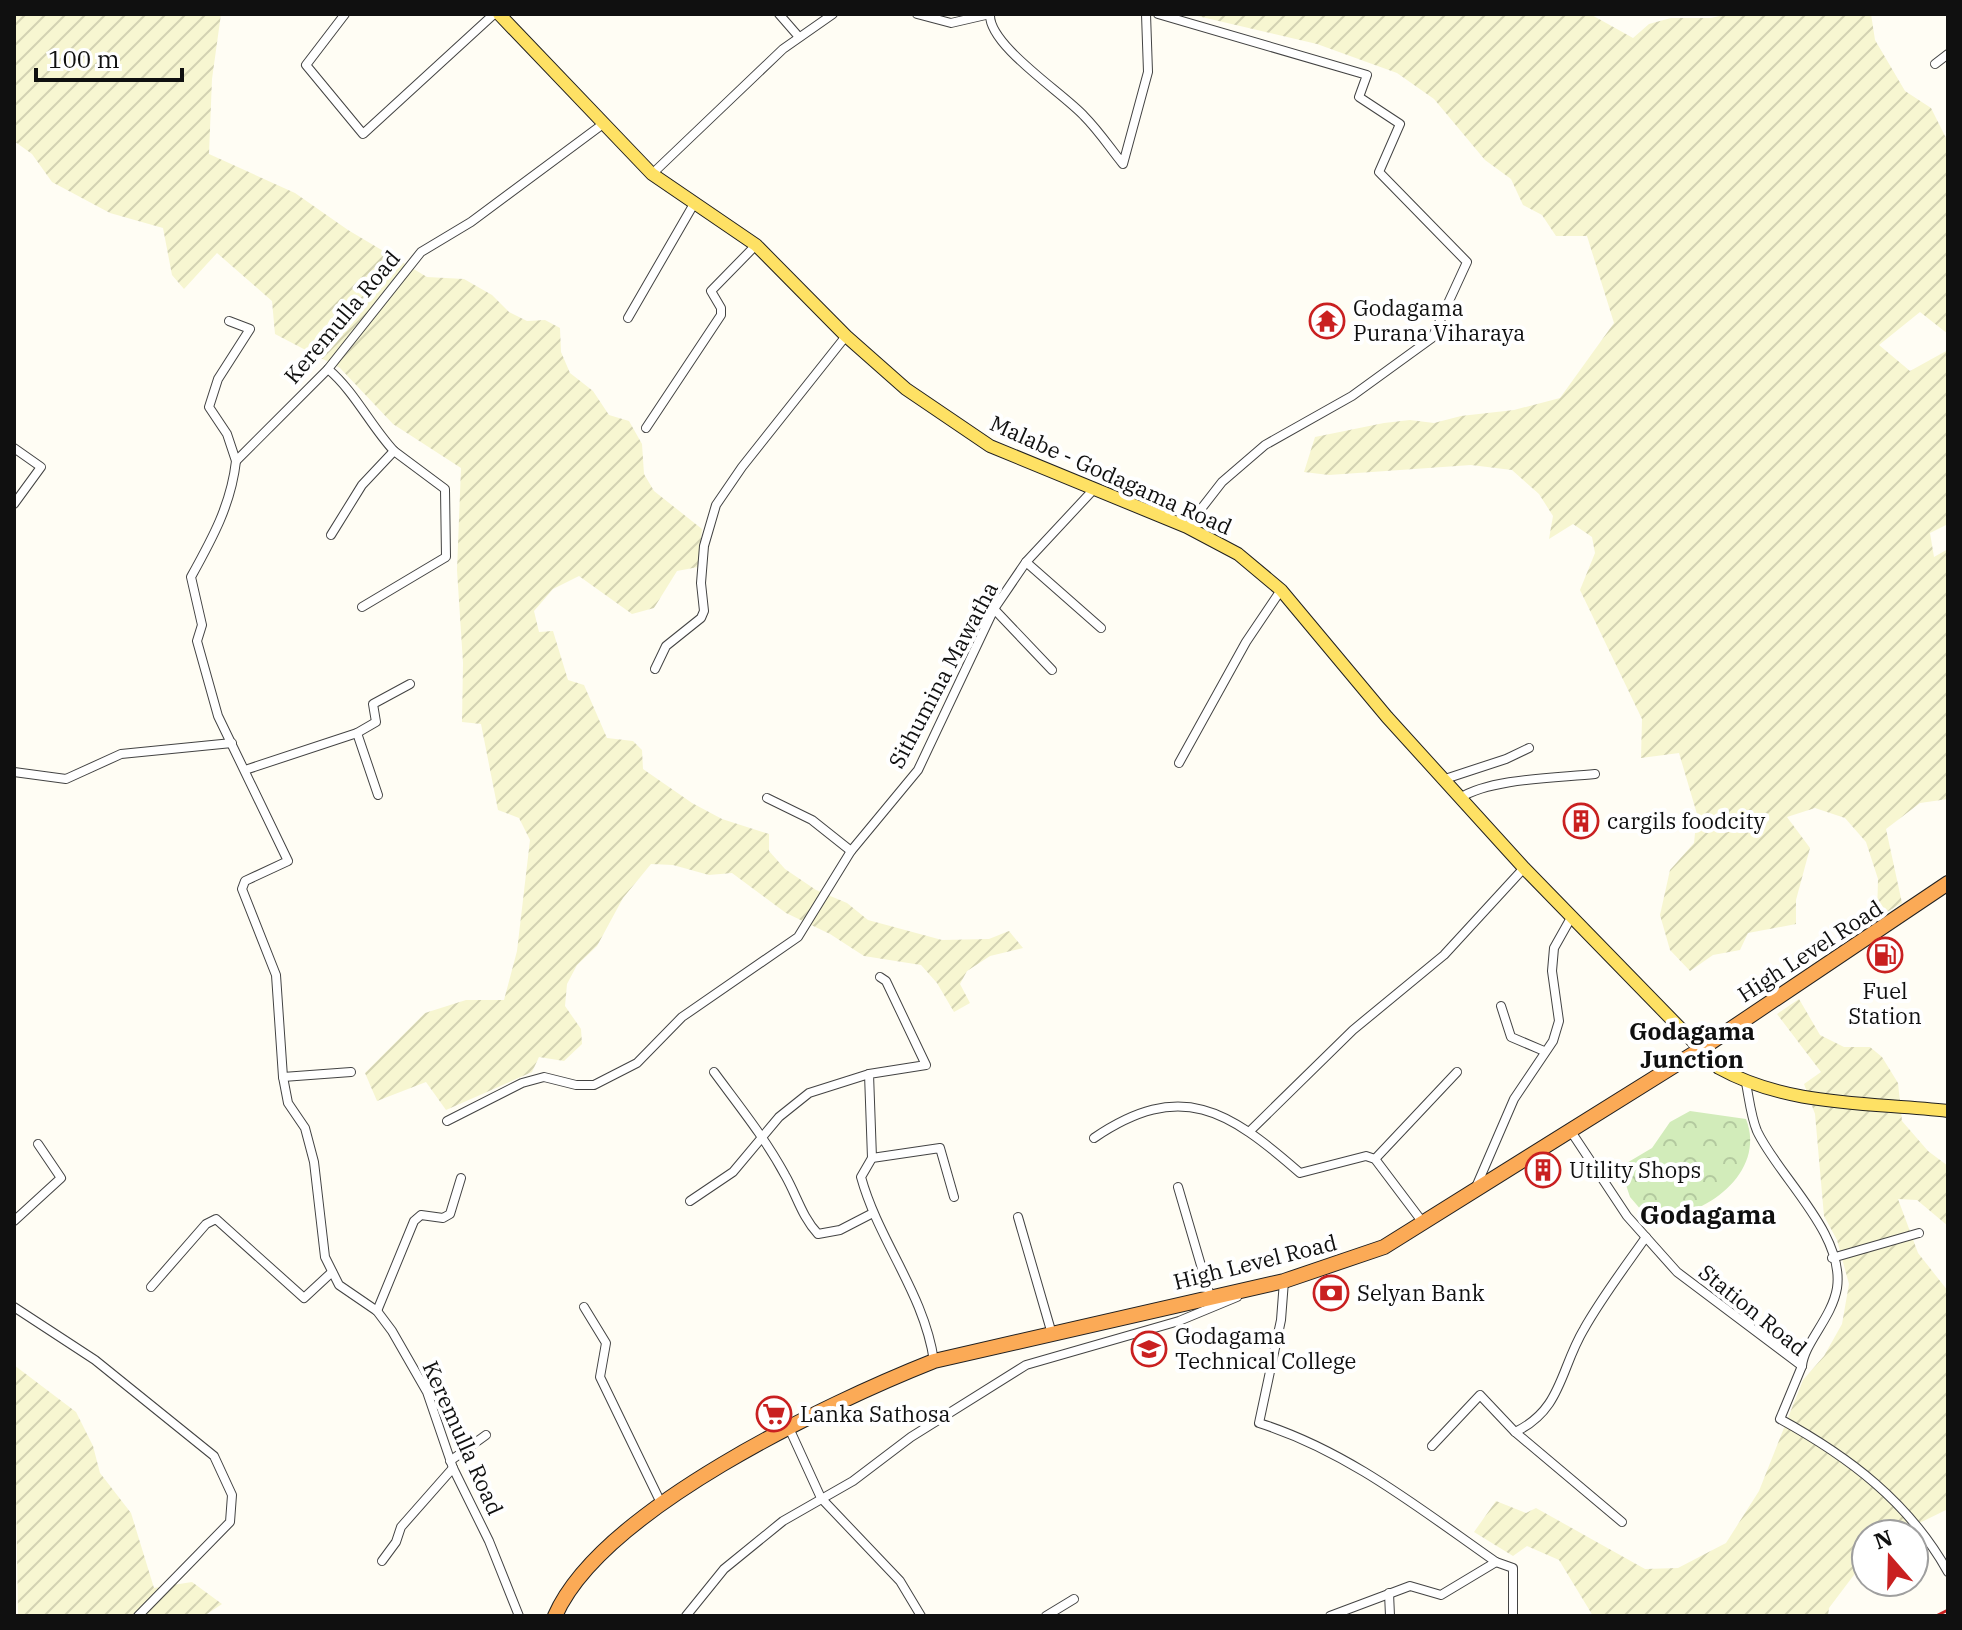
<svg xmlns="http://www.w3.org/2000/svg" width="1962" height="1630" viewBox="0 0 1962 1630" font-family="'IBM Plex Serif',serif">
<style>
.farmland{fill:url(#farmland-furrows)}
.park{fill:url(#park-crowns)}
.lines{fill:none;stroke-linecap:round;stroke-linejoin:round}
.street-casing{stroke:#434343;stroke-width:10}
.primary-casing{stroke:#212121;stroke-width:14}
.highway-casing{stroke:#212121;stroke-width:16}
.street{stroke:#fff;stroke-width:8}
.primary{stroke:#fee164;stroke-width:12}
.highway{stroke:#fbaa56;stroke-width:14}
.rail{stroke:#c92020;stroke-width:3}
.labels{text-anchor:middle;stroke-width:8;stroke-linejoin:round;paint-order:stroke}
.poi-label{font-size:22px;fill:#101010;stroke:#fff;text-anchor:start}
.street-label{font-size:22px;fill:#101010;stroke:#fff}
.neighbourhood-label{font-size:24px;font-weight:bold;fill:#101010;stroke:#fff}
.quarter-label{font-size:26px;font-weight:bold;fill:#101010;stroke:#fff}
</style>
<defs>
<pattern id="farmland-furrows" width="10" height="10" patternUnits="userSpaceOnUse" patternTransform="scale(2)"><rect width="10" height="10" fill="#f7f6d1"/><path d="M-1 1l2-2M0 10L10 0M9 11l2-2" fill="none" stroke="#d3d2b2"/></pattern>
<pattern id="park-crowns" width="20" height="18" patternUnits="userSpaceOnUse" patternTransform="scale(2)"><rect width="20" height="18" fill="#d2ecba"/><path d="M2 6a3 3 0 1 1 6 0M12 15a3 3 0 1 1 6 0" fill="none" stroke="#b3c99f"/></pattern>
</defs>
<rect width="100%" height="100%" fill="#fffdf4"/>
<g class="farmland">
<polygon points="14,14 221,14 212,79 209,154 295,193 348,230 427,277 464,279 492,295 509,312 527,321 545,320 560,328 561,352 570,373 593,391 609,415 629,421 642,444 644,474 654,491 702,529 698,567 677,571 654,608 632,614 579,576 553,589 534,611 539,632 553,631 568,680 584,685 607,738 633,741 642,750 643,769 692,803 722,819 769,834 769,851 785,869 816,890 847,903 868,920 942,940 989,939 1009,931 1023,948 990,956 967,971 960,984 970,1003 954,1012 937,983 921,965 864,956 830,934 786,913 732,873 709,875 673,865 651,864 623,898 597,946 577,965 567,984 565,1006 581,1029 582,1044 564,1061 539,1057 532,1072 446,1110 426,1082 377,1101 365,1073 425,1013 466,1000 504,1000 517,951 530,840 519,818 498,810 481,724 462,722 463,663 457,570 461,468 393,424 340,368 275,334 272,301 217,253 184,289 172,275 163,228 110,213 52,182 32,154 14,141"/>
<polygon points="1189,14 1590,14 1633,38 1649,24 1671,18 1711,18 1728,14 1871,14 1875,40 1905,91 1931,108 1948,142 1948,334 1920,312 1879,345 1910,371 1948,350 1948,524 1930,533 1934,557 1948,549 1948,799 1920,803 1886,829 1902,903 1877,918 1878,879 1866,842 1845,818 1815,808 1787,817 1810,848 1796,900 1796,924 1748,933 1740,950 1713,955 1690,971 1670,950 1660,915 1670,870 1694,843 1697,814 1679,753 1641,758 1642,719 1580,590 1595,553 1592,537 1573,524 1549,539 1553,516 1539,494 1512,470 1471,465 1329,475 1304,472 1315,437 1384,423 1410,420 1434,423 1461,416 1514,410 1560,398 1614,323 1587,236 1556,236 1542,215 1523,205 1511,179 1485,160 1434,99 1397,73 1317,44"/>
<polygon points="1799,999 1820,1035 1844,1047 1870,1047 1882,1057 1898,1083 1902,1121 1928,1151 1948,1166 1948,1226 1917,1200 1898,1199 1918,1253 1948,1291 1948,1509 1897,1534 1866,1534 1866,1559 1829,1608 1828,1616 1593,1616 1559,1560 1527,1546 1513,1556 1474,1532 1496,1501 1526,1513 1536,1508 1645,1569 1678,1568 1726,1543 1759,1491 1803,1380 1824,1356 1842,1324 1849,1284 1837,1240 1824,1216 1815,1114 1804,1084 1821,1072 1777,1014"/>
<polygon points="14,1365 76,1412 93,1446 100,1473 131,1513 154,1588 192,1582 222,1604 204,1616 18,1616"/>
</g>
<path class="park" d="M1690,1111L1746,1119C1768,1175 1699,1222 1648,1218L1630,1197L1620,1167L1652,1148L1670,1122Z"/>
<g class="lines">
<g class="street-casing">
<g id="street">
<polyline points="345,14 306,65 363,134 494,14"/>
<polyline points="779,14 799,37"/>
<polyline points="917,14 951,23 990,14"/>
<path d="M990,14C988,45 1063,93 1084,116C1099,131 1110,148 1123,164L1148,72L1146,14"/>
<polyline points="1158,14 1367,75 1359,97 1400,124 1379,172 1467,262 1432,338 1352,396 1265,445 1222,482 1187,527"/>
<polyline points="1935,64 1948,54"/>
<polyline points="652,174 783,49 833,14"/>
<polyline points="628,318 695,202"/>
<polyline points="229,321 250,329 218,379 209,407 227,434 236,461 328,369 421,252 471,222 603,124"/>
<path d="M328,369C355,392 370,425 394,451L362,485L331,535"/>
<polyline points="646,428 721,315 721,308 711,291 756,245"/>
<polyline points="14,448 41,467 14,504"/>
<path d="M236,461C231,505 212,539 191,577L202,625L197,641L218,716L288,861L245,881L242,889L276,975L283,1077L288,1103L305,1128L314,1162L325,1257L339,1285L377,1311L392,1331L427,1392L453,1468L489,1541L519,1616"/>
<polyline points="1026,562 1101,628"/>
<polyline points="362,607 446,557 445,489 394,451"/>
<polyline points="994,609 1052,670"/>
<polyline points="655,669 666,646 701,618 704,611 701,583 704,546 716,505 742,467 846,336"/>
<polyline points="357,733 378,795"/>
<polyline points="1179,763 1246,642 1281,590"/>
<polyline points="245,770 357,733 376,722 373,704 410,684"/>
<polyline points="14,772 66,779 121,754 232,743"/>
<polyline points="1445,779 1506,759 1529,748"/>
<polyline points="767,798 812,820 851,851"/>
<path d="M1460,798C1491,778 1558,778 1595,774"/>
<polyline points="1501,1006 1511,1037 1544,1051"/>
<path d="M714,1072C739,1106 765,1138 785,1175C797,1196 802,1217 818,1234L840,1230L871,1214"/>
<polyline points="283,1077 351,1072"/>
<path d="M1746,1083C1749,1098 1751,1117 1757,1131C1778,1176 1845,1234 1837,1288C1832,1318 1804,1343 1802,1366"/>
<polyline points="447,1121 522,1083 544,1077 576,1085 594,1085 637,1063 682,1017 798,937 851,851 918,770 994,609 1026,562 1095,488"/>
<polyline points="1251,1130 1353,1030 1444,955 1524,868"/>
<path d="M1570,1130L1627,1216L1677,1272L1802,1366L1780,1419C1849,1457 1909,1502 1948,1572"/>
<path d="M1094,1138C1181,1079 1228,1110 1300,1173L1366,1156L1375,1159L1424,1224"/>
<polyline points="872,1158 869,1074 926,1065 886,981 880,977"/>
<polyline points="1375,1159 1457,1072"/>
<polyline points="1178,1187 1210,1296"/>
<polyline points="1476,1187 1514,1099 1553,1041 1559,1021 1552,971 1554,948 1572,916"/>
<polyline points="690,1201 733,1172 779,1117 809,1093 869,1074"/>
<polyline points="1018,1217 1052,1334"/>
<polyline points="14,1221 61,1178 38,1144"/>
<polyline points="1832,1258 1919,1233"/>
<path d="M1284,1281L1281,1320L1259,1423C1348,1451 1420,1509 1496,1562L1441,1595L1410,1586L1330,1616"/>
<polyline points="151,1287 206,1224 216,1219 304,1298 332,1272"/>
<polyline points="14,1307 95,1360 214,1456 232,1495 230,1522 138,1616"/>
<polyline points="584,1307 606,1343 600,1377 661,1503"/>
<polyline points="377,1311 414,1221 421,1215 443,1218 450,1214 461,1178"/>
<path d="M934,1361C924,1293 879,1242 861,1177L872,1158L940,1148L954,1197"/>
<polyline points="789,1428 821,1498 900,1581 921,1616"/>
<path d="M1515,1432C1562,1410 1560,1369 1584,1329C1602,1297 1625,1267 1646,1237"/>
<polyline points="1432,1446 1480,1395 1515,1432 1622,1522"/>
<polyline points="450,1461 486,1435"/>
<polyline points="382,1561 396,1542 401,1527 453,1468"/>
<polyline points="1496,1562 1513,1568 1513,1616"/>
<polyline points="1389,1593 1390,1616"/>
<polyline points="686,1616 724,1569 783,1521 853,1481 911,1437 1026,1365 1179,1321 1237,1297"/>
<polyline points="1046,1616 1074,1599"/>
</g>
</g>
<g class="primary-casing">
<path id="primary" d="M499,14L652,174L756,245L846,336L906,389L990,446L1187,527L1238,554L1281,590L1387,717L1524,868L1719,1068C1789,1107 1870,1102 1948,1111"/>
</g>
<g class="highway-casing">
<path id="highway" d="M555,1616C601,1510 828,1403 934,1361L1284,1281L1384,1247L1701,1049L1948,883"/>
</g>
<use href="#street" class="street"/>
<use href="#primary" class="primary"/>
<use href="#highway" class="highway"/>
<polyline class="rail" points="1936,1616 1948,1610"/>
</g>
<defs>
<g id="temple-ring" transform="scale(1.8)"><circle r="9.5" fill="#fff" stroke="#c92020" stroke-width="1.5"/><path d="M0-6L5-2H3V0L6.5 2.5H4V6H1.5V3h-3V6H-4V2.5H-6.5L-3 0V-2H-5Z" fill="#c92020"/></g>
<g id="building-ring" transform="scale(1.8)"><circle r="9.5" fill="#fff" stroke="#c92020" stroke-width="1.5"/><path d="M-4-6H4V6H1V3H-1V6H-4ZM-2.5-4.3h1.7v1.8h-1.7ZM.8-4.3h1.7v1.8H.8ZM-2.5-1h1.7V.8h-1.7ZM.8-1h1.7V.8H.8Z" fill="#c92020"/></g>
<g id="fuel-ring" transform="scale(1.8)"><circle r="9.5" fill="#fff" stroke="#c92020" stroke-width="1.5"/><path d="M-5.5-6h7V0h2V4h1.3V-2.5L3-4.5l.8-.8L6-3V5H2.5V1h-1V6h-7ZM-4.2-4.7v3.2H.2V-4.7Z" fill="#c92020"/></g>
<g id="bank-ring" transform="scale(1.8)"><circle r="9.5" fill="#fff" stroke="#c92020" stroke-width="1.5"/><path d="M-6-4H6V4H-6ZM0-2.3a2.3 2.3 0 1 0 0 4.6a2.3 2.3 0 1 0 0-4.6Z" fill="#c92020"/></g>
<g id="university-ring" transform="scale(1.8)"><circle r="9.5" fill="#fff" stroke="#c92020" stroke-width="1.5"/><path d="M0-5L7-2L0 1L-7-2ZM-4 1L0 2.5L4 1V4Q0 6-4 4Z" fill="#c92020"/></g>
<g id="supermarket-ring" transform="scale(1.8)"><circle r="9.5" fill="#fff" stroke="#c92020" stroke-width="1.5"/><path d="M-6-5.5h2.5l.6 2H6L4.5 2H-2.5L-4.4-4H-6ZM-1.5 3.2a1.3 1.3 0 1 0 .1 0ZM3 3.2a1.3 1.3 0 1 0 .1 0Z" fill="#c92020"/></g>
</defs>
<g fill-rule="evenodd">
<use href="#temple-ring" x="1327" y="321"/>
<use href="#building-ring" x="1581" y="821"/>
<use href="#fuel-ring" x="1885" y="955"/>
<use href="#building-ring" x="1543" y="1170"/>
<use href="#bank-ring" x="1331" y="1293"/>
<use href="#university-ring" x="1149" y="1349"/>
<use href="#supermarket-ring" x="774" y="1414"/>
</g>
<g class="labels">
<g class="poi-label">
<text x="1353" y="316">Godagama<tspan x="1353" dy="25">Purana Viharaya</tspan></text>
<text x="1607" y="829">cargils foodcity</text>
<text x="1885" y="999" text-anchor="middle">Fuel<tspan x="1885" dy="25">Station</tspan></text>
<text x="1569" y="1178">Utility Shops</text>
<text x="1357" y="1301">Selyan Bank</text>
<text x="1175" y="1344">Godagama<tspan x="1175" dy="25">Technical College</tspan></text>
<text x="800" y="1422">Lanka Sathosa</text>
</g>
<g class="street-label">
<text transform="translate(342 317) rotate(-50)" y="8">Keremulla Road</text>
<text transform="translate(1111 475) rotate(24)" y="8">Malabe - Godagama Road</text>
<text transform="translate(943 675) rotate(-62)" y="8">Sithumina Mawatha</text>
<text transform="translate(1810 951) rotate(-33)" y="8">High Level Road</text>
<text transform="translate(1255 1262) rotate(-14)" y="8">High Level Road</text>
<text transform="translate(1753 1310) rotate(39)" y="8">Station Road</text>
<text transform="translate(463 1438) rotate(66)" y="8">Keremulla Road</text>
</g>
<g class="neighbourhood-label">
<text x="1692" y="1040">Godagama<tspan x="1692" dy="28">Junction</tspan></text>
</g>
<g class="quarter-label">
<text x="1708" y="1224">Godagama</text>
</g>
</g>
<rect width="1962" height="1630" fill="none" stroke="#101010" stroke-width="32"/>
<g transform="translate(1890 1558) rotate(340)"><circle r="38" fill="#ffffff" stroke="#9f9f9f" stroke-width="2"/>
<path d="M0-6L14 30L0 20L-14 30Z" fill="#c92020"/>
<text y="-12" font-size="22" font-weight="bold" text-anchor="middle" fill="#101010">N</text>
</g>
<path d="M36 68v12h146v-12" fill="none" stroke="#101010" stroke-width="4"/>
<text x="48" y="68" font-size="24" fill="#101010" stroke="#ffffff" stroke-width="6" paint-order="stroke">100 m</text>
</svg>
